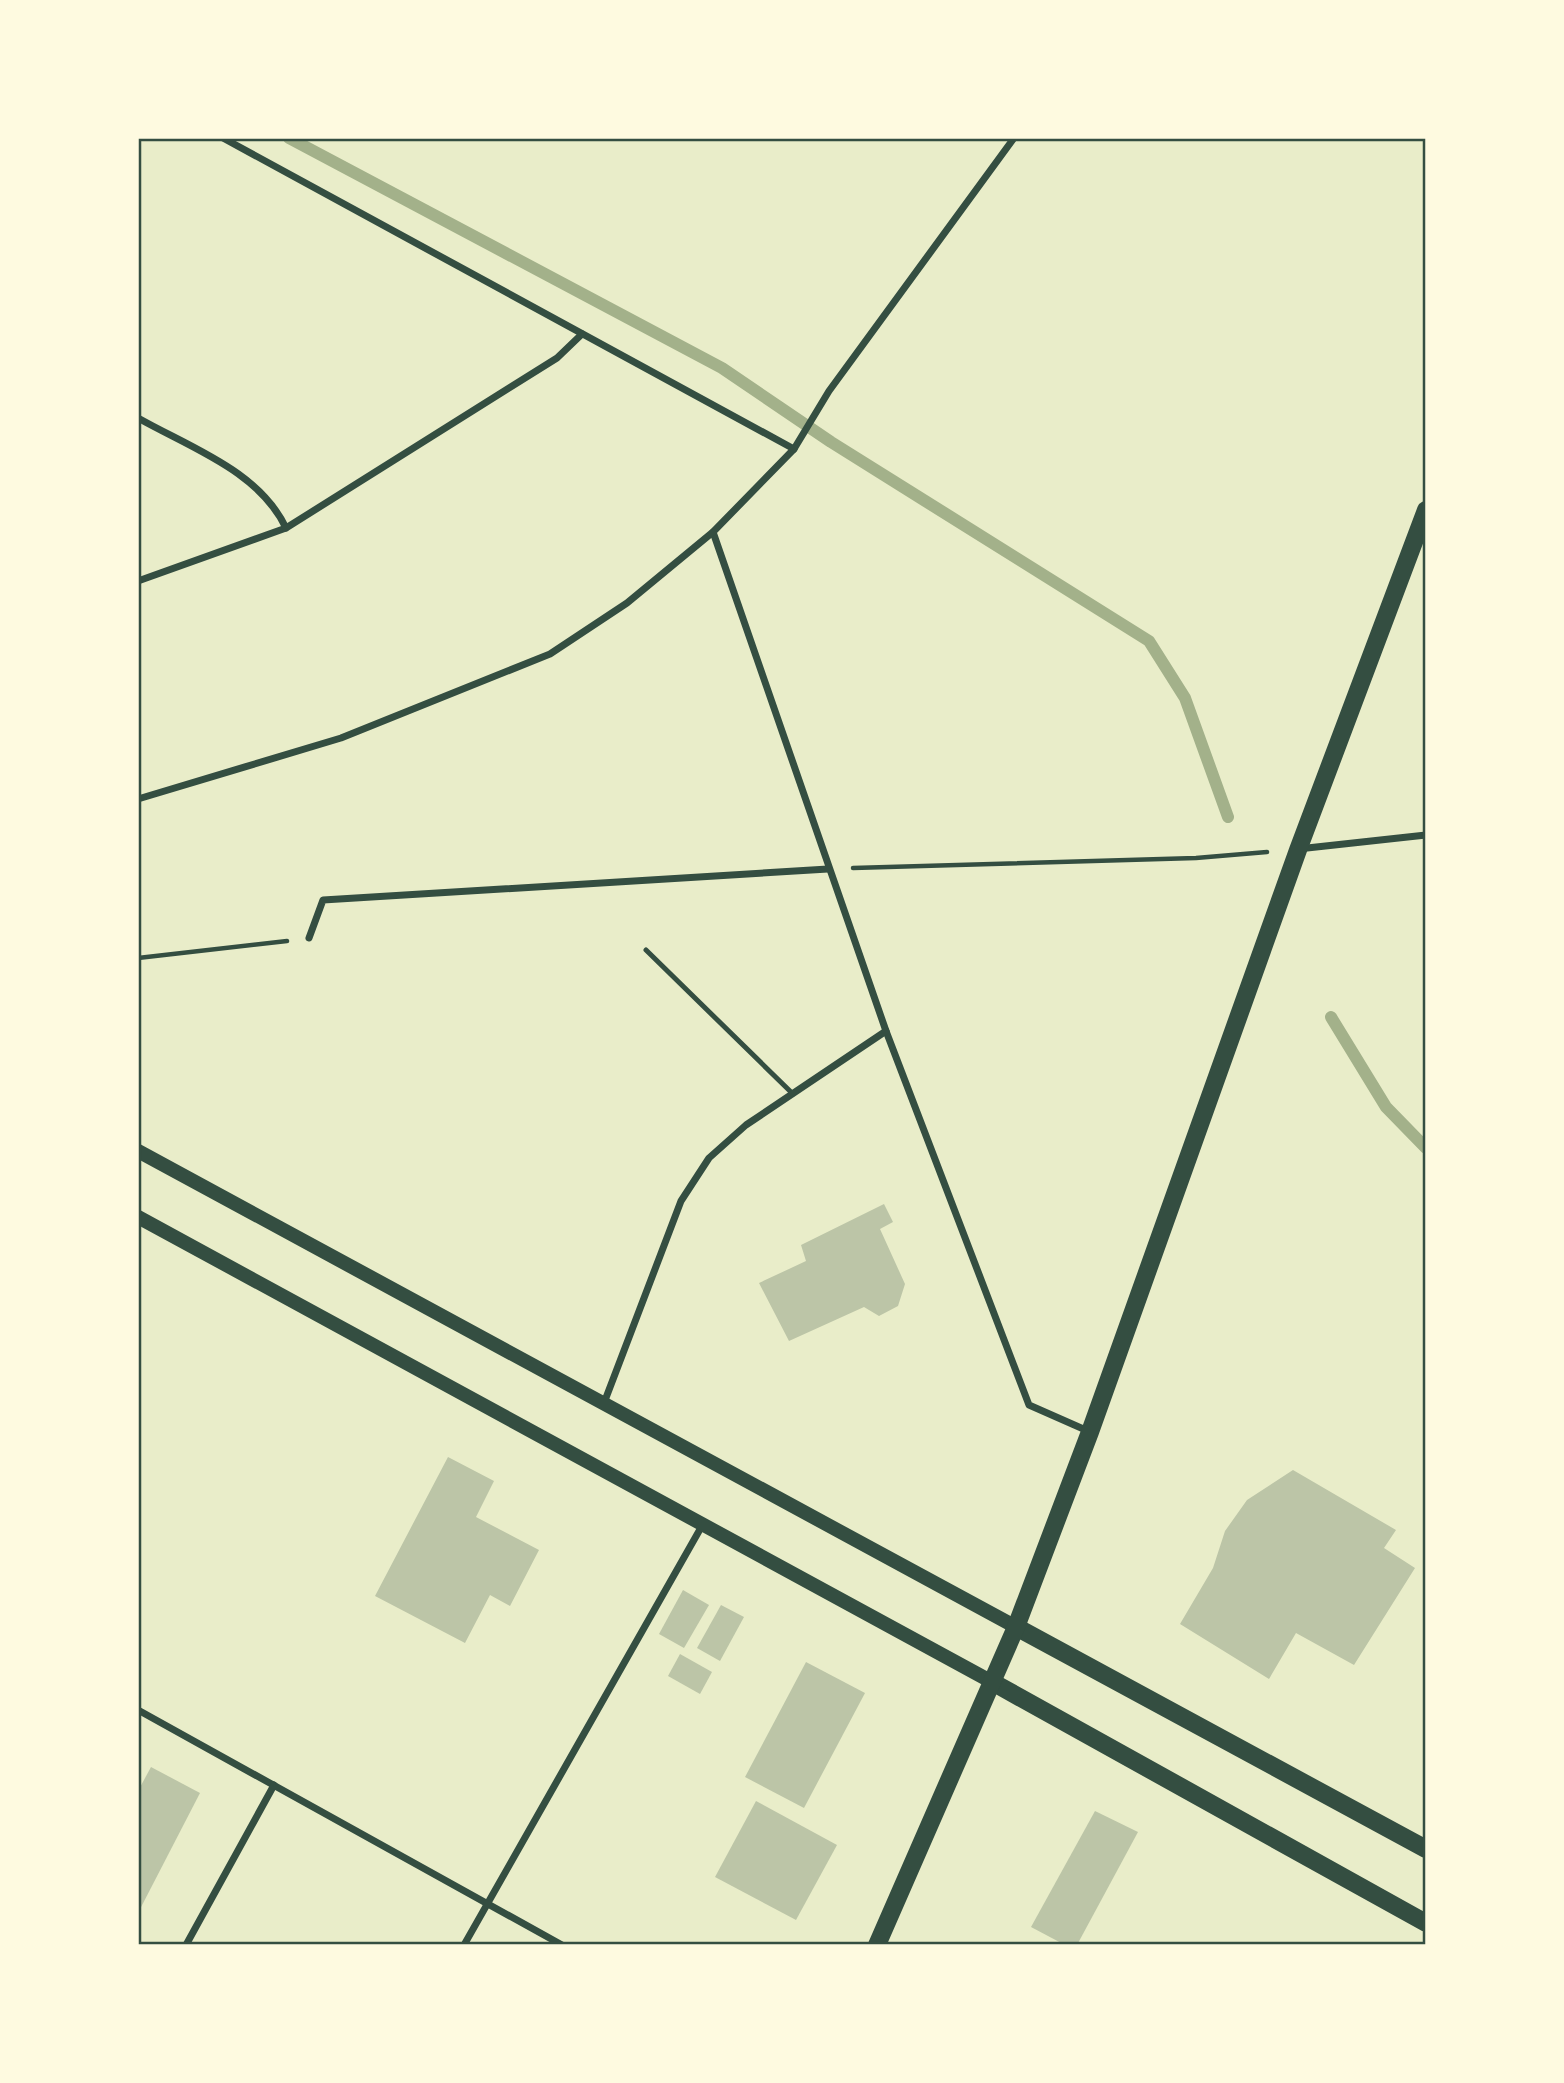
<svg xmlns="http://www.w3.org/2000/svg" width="1564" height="2083" viewBox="0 0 1564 2083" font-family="'Crimson Pro',serif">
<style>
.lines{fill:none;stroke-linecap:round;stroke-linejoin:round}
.stream{stroke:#a3b18a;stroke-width:12}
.building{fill:#bcc5a7}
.path{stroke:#344e41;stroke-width:4.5}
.service{stroke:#344e41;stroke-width:5}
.minor{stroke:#344e41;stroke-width:7}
.secondary{stroke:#344e41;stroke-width:14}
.primary{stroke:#344e41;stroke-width:18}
.neatline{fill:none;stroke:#344e41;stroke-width:2.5}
</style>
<rect width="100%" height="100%" fill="#e9edc9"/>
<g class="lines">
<g class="stream">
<polyline points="289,138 722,368 831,442 1149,641 1185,698 1228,817"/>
<polyline points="1331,1017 1386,1107 1426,1148"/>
</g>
</g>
<g class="building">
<polygon points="884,1204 893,1222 880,1229 905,1284 898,1306 879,1316 864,1307 789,1341 759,1283 806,1261 801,1245"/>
<polygon points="448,1457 494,1481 476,1517 539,1550 510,1606 490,1595 465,1643 375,1596"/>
<polygon points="1293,1470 1396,1530 1384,1548 1415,1568 1354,1665 1296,1633 1269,1679 1180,1624 1213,1568 1225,1531 1247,1500"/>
<polygon points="683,1590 709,1605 684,1648 659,1634"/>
<polygon points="721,1605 744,1617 720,1661 697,1648"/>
<polygon points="680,1654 712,1672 700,1694 668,1676"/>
<polygon points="806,1662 865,1693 804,1808 745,1777"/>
<polygon points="151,1767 200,1793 138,1913 138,1791"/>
<polygon points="756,1801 837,1845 796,1920 715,1877"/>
<polygon points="1095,1811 1138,1832 1077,1945 1065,1945 1031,1927"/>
</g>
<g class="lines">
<g class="path">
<polyline points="853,868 1196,858 1267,852"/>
<polyline points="138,958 287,941"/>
</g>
<polyline class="service" points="646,950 793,1094"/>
<g class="minor">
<polyline points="223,138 794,449"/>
<path d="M138,418C191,448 259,471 286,528"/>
<polyline points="713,532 886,1031 1029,1405 1088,1431"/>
<polyline points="138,581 286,528 557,358 582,334"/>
<polyline points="138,799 341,738 550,654 627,603 713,532 794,449 829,391 1014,138"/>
<polyline points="1298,849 1426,835"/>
<polyline points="309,938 323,900 828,869"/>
<polyline points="604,1403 681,1201 709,1158 746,1125 886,1031"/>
<polyline points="138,1710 562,1945"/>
<polyline points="186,1945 274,1785"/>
<polyline points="464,1945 703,1524"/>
</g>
<g class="secondary">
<polyline points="138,1151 1016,1627"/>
<polyline points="138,1217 994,1683"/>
</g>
<g class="primary">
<polyline points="1016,1627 1426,1849"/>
<polyline points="994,1683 1426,1923"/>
<polyline points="877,1945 1016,1627 1090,1432 1298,850 1426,510"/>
</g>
</g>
<rect width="1564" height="2083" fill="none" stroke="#fefae0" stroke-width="280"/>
<rect x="140" y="140" width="1284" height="1803" class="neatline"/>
</svg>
